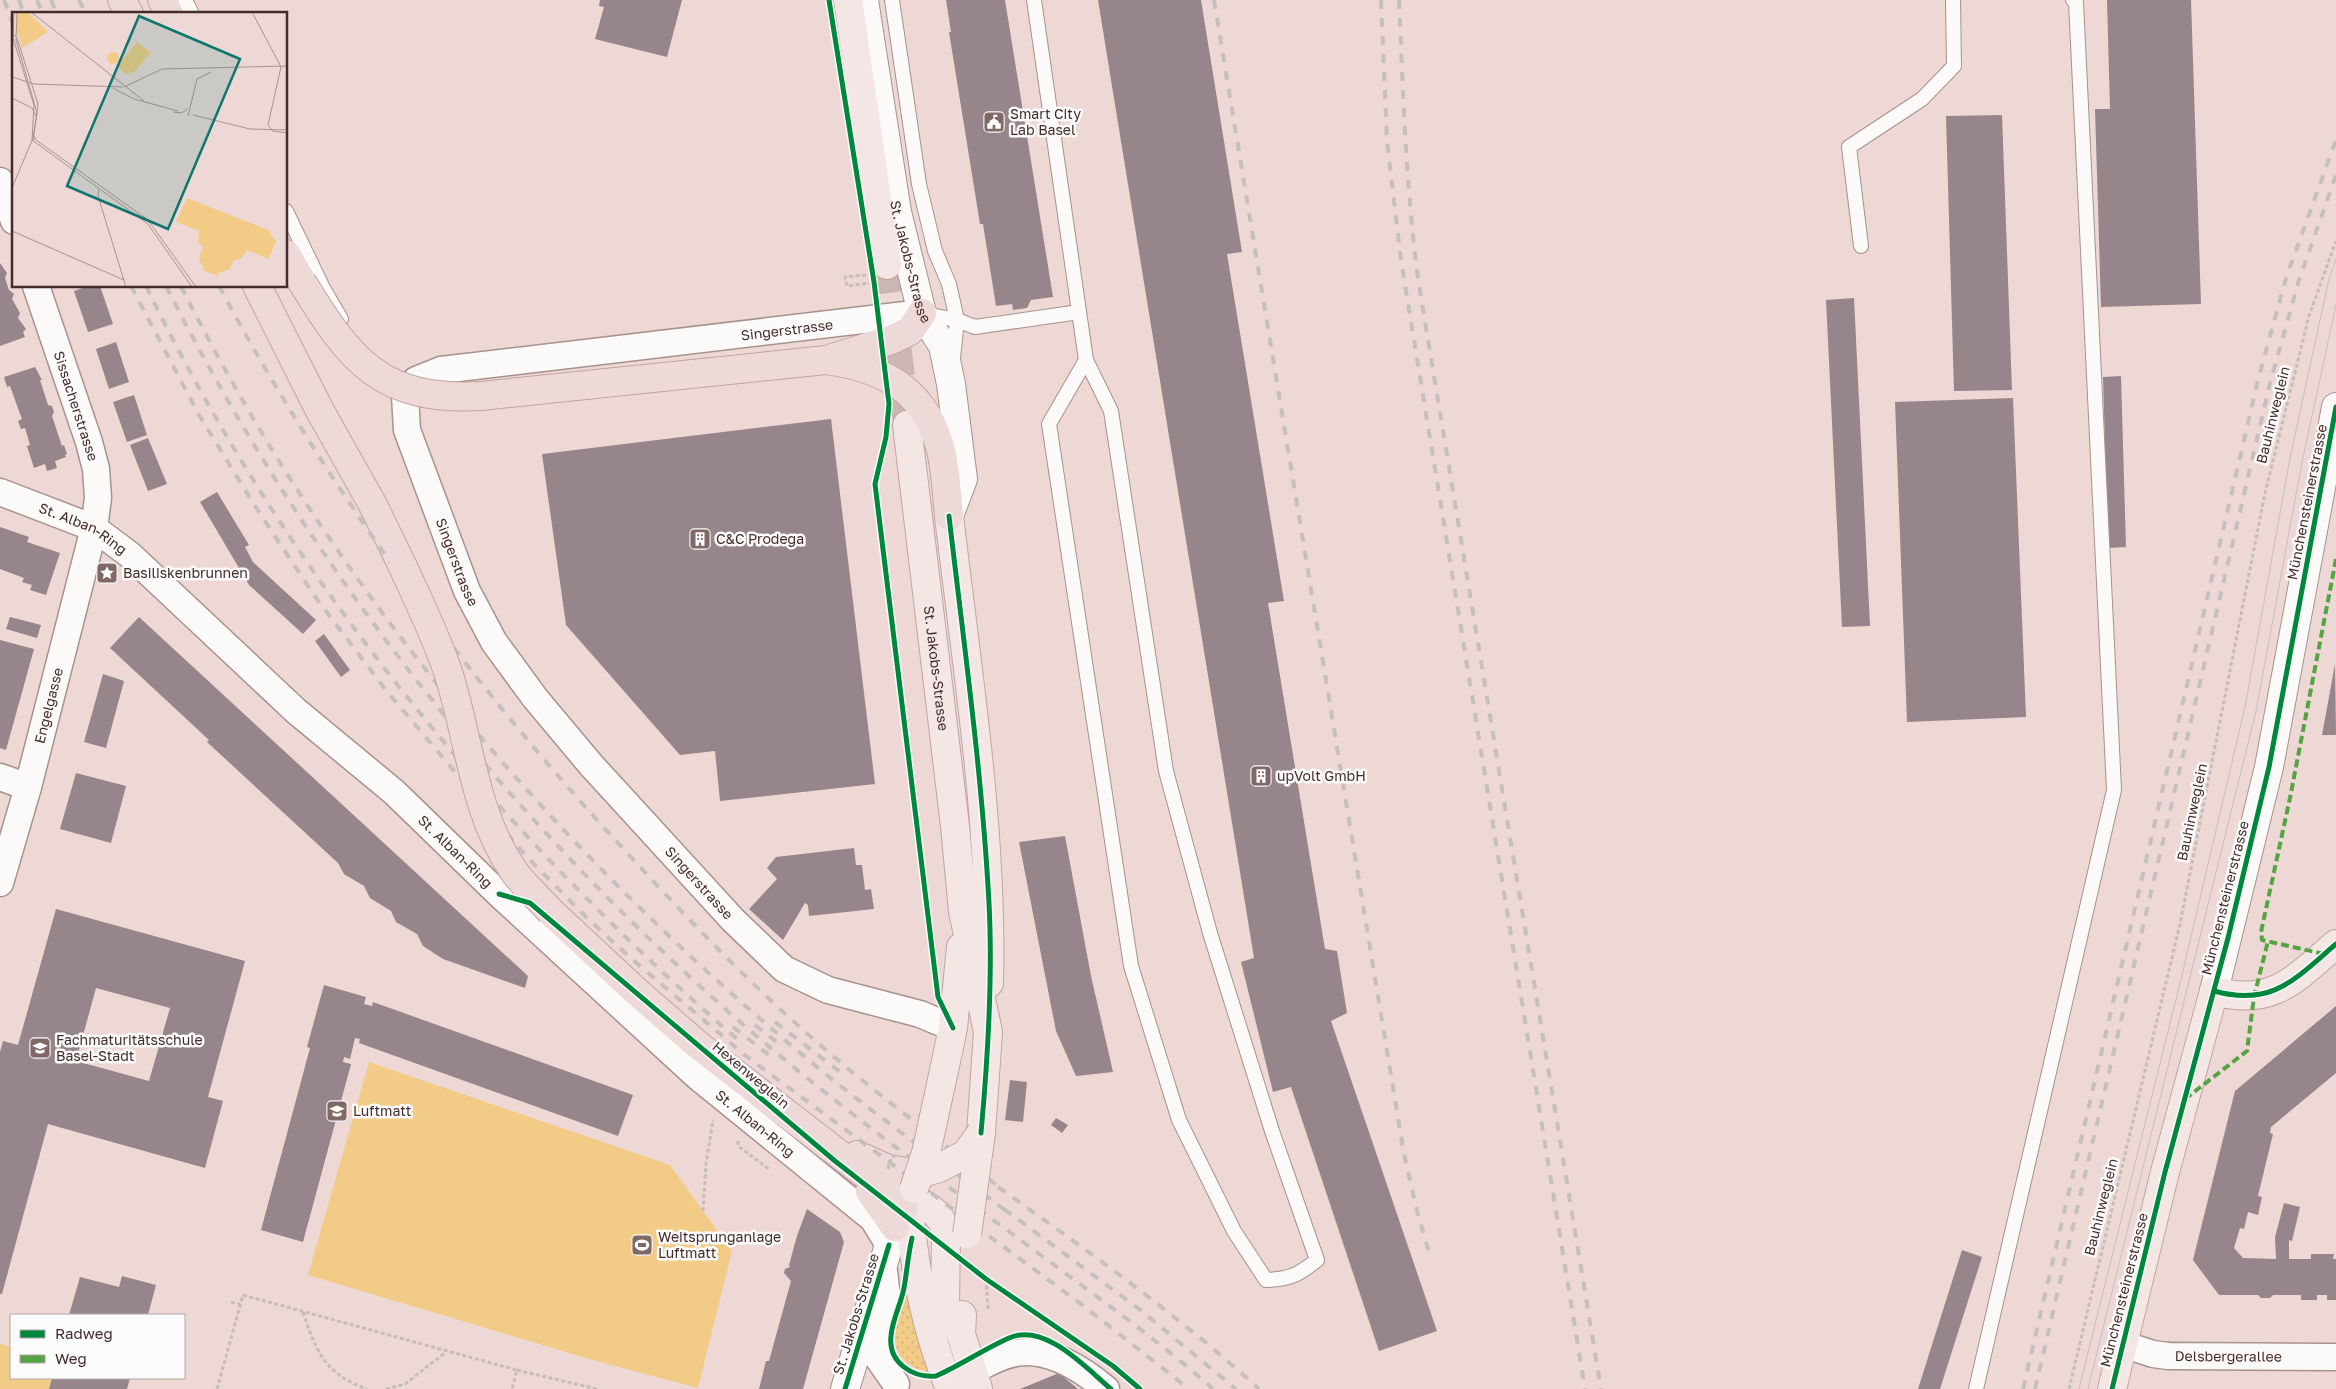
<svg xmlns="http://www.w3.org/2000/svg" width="2336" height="1389" viewBox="0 0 2336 1389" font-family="'Golos Text',sans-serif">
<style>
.grass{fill:url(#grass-dots)}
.pitch{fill:#f2cc86}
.building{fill:#96858b;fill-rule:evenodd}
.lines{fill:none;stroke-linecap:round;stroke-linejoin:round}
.primary-tunnel{stroke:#cbb6b3;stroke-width:28;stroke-dasharray:28 14;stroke-linecap:butt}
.service-casing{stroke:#a6928f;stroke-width:16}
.minor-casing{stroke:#a6928f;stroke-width:29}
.tertiary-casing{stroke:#a6928f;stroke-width:30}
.secondary-casing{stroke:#a6928f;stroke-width:30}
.primary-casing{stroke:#c0a4a2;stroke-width:30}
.motorway-casing{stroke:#c0a4a2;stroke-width:30}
.path{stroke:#c5bdbc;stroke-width:3;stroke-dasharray:4 2.5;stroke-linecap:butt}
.service{stroke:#fcf9f9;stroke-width:14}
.minor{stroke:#fcf9f9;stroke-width:26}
.tertiary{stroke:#fcf9f9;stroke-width:28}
.secondary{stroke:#fcf9f9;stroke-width:28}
.primary{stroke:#f3e6e5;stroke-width:28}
.motorway{stroke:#ecd9d8;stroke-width:28}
.tram{stroke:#c6bfbf;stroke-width:1}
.rail{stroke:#c6bfbf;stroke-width:4;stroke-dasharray:9 9;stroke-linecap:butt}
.primary-bridge-casing{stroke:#c0a4a2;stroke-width:30;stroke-linecap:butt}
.motorway-bridge-casing{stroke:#c0a4a2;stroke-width:30;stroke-linecap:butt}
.path-bridge{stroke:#c5bdbc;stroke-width:3;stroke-dasharray:4 2.5;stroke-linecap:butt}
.primary-bridge{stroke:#f3e6e5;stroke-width:28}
.motorway-bridge{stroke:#ecd9d8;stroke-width:28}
.quiet{stroke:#55a443;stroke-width:4;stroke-dasharray:8 4;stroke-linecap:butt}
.cycleway-casing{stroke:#fbfbfb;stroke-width:8}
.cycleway{stroke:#00873e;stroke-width:5}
.labels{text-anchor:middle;stroke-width:5;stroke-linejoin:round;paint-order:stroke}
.poi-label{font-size:14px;fill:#452c2a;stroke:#fbfbfb;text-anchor:start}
.street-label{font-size:14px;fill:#452c2a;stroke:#fbfbfb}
.inset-road{fill:none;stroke:#aa9391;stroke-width:1}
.view{fill:#0f766e;fill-opacity:0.15;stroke:#0f766e;stroke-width:2.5}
.inset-edge{fill:none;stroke:#452c2a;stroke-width:2.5}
</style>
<defs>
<pattern id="grass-dots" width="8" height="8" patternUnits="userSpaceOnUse" patternTransform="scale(1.25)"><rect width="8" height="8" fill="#f2cc86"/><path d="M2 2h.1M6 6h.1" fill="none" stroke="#d1af74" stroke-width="1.8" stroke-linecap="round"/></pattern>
</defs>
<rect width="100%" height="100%" fill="#edd8d5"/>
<path class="grass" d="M907,1289L936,1371C924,1372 916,1370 907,1363C884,1346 901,1311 907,1289Z"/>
<g class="pitch">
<polygon points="369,1062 670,1165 732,1251 698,1388 596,1361 308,1275"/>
<polygon points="0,1344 11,1347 11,1378 52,1378 49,1389 0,1389"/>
</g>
<g class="building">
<polygon points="600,0 682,0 667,57 595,39 604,7 599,6"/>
<polygon points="946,0 1005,0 1053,297 1031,300 1027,308 1013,310 1012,304 996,306 983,224 980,224 949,32 951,32"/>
<polygon points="1098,0 1201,0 1242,252 1227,254 1284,601 1268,603 1325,949 1337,951 1347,1013 1331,1021 1437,1331 1379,1351 1291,1087 1273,1092 1241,962 1254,958"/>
<polygon points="2107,0 2191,0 2201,304 2101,307 2095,109 2110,109"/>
<polygon points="2002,115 2012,390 1954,391 1946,116"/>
<polygon points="0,263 7,273 5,278 9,290 14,294 12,299 20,313 18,318 26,329 23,332 25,337 0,346"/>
<polygon points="88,286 100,286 113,324 88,332 74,291"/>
<polygon points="1854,298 1870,626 1842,627 1826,300"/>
<polygon points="116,342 129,382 109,389 96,349"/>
<polygon points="35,367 42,380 40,380 48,405 52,406 54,412 52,416 62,446 64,445 67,454 65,455 66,457 55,461 57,468 47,471 45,464 34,468 27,446 30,445 25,428 21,429 18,421 22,419 19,411 10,386 7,387 4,377"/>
<polygon points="2121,376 2126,547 2108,548 2103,377"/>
<polygon points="134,395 147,435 127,442 113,402"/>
<polygon points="2013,398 2026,717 1907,722 1895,402"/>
<polygon points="831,419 875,784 720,801 715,751 680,755 566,625 542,454"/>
<polygon points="148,438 167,484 148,491 130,445"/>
<polygon points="217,492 249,545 245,547 253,562 316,620 303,634 249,585 200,502"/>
<polygon points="0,527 29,537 27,542 60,553 46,595 30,590 32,585 22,582 24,578 0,569"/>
<polygon points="10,617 41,625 37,638 6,629"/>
<polygon points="139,617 528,976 525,988 443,959 423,946 417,934 396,922 391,911 370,898 364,886 344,874 338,863 207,742 209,740 110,648"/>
<polygon points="324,634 350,670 341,677 315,641"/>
<polygon points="0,640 34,649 6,750 0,748"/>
<polygon points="2335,664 2336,735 2322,735"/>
<polygon points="103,674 124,681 106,748 84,742"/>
<polygon points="76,773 126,786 111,843 60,829"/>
<polygon points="1065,836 1091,976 1113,1072 1076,1076 1056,1031 1019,842"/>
<polygon points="854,848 856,865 862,865 865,890 871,889 874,909 809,916 808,905 805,903 783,940 749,909 777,879 767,868 776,857"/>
<path d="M56,909L245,961L208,1097L223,1101L205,1168L48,1124L2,1294H0V1052L3,1041L18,1045ZM96,988L170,1008L149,1081L76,1061Z"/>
<polygon points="324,985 366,997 364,1004 372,1006 373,1002 633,1095 618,1136 359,1043 360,1039 355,1038 350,1059 344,1057 343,1062 351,1064 303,1242 261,1230 310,1048 307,1047"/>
<polygon points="2336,1006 2336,1073 2271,1127 2270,1133 2273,1134 2258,1196 2262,1197 2258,1215 2248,1212 2244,1229 2240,1228 2234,1248 2243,1258 2276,1259 2275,1237 2284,1203 2300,1207 2292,1241 2289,1240 2289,1259 2311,1259 2311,1254 2334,1254 2333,1259 2336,1259 2336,1300 2327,1300 2327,1295 2317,1295 2317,1300 2301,1300 2301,1295 2273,1295 2270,1298 2261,1298 2258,1295 2219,1295 2193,1260 2235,1091"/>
<polygon points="1010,1080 1027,1082 1023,1122 1005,1120"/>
<polygon points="1056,1118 1068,1125 1062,1133 1051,1125"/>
<polygon points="807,1209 840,1232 844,1242 803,1389 759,1389 766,1361 769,1361 791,1281 784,1273 785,1269 790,1267 789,1265 797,1236"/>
<polygon points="1962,1250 1982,1257 1940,1389 1918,1389"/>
<polygon points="122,1276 156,1285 148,1315 69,1315 80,1277 119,1287"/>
<polygon points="1059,1373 1078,1389 1020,1389"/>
<polygon points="52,1378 130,1378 127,1389 49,1389"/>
</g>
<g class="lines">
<polyline class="primary-tunnel" points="887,265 907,425"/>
<g class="service-casing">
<g id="service">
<polyline points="185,0 192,14"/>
<polyline points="892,0 919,184 935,251 949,284 957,320 953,358"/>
<path d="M1034,0L1086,360L1111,411L1166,771L1210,933L1272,1131L1317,1260C1298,1275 1291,1279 1266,1280L1234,1231L1179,1120L1131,966L1049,424L1086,360"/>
<polyline points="286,211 323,288 341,319"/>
<polyline points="1861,246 1849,147 1922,99 1954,66 1953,0"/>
<polyline points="923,314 957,320 975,327 1079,312"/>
<polyline points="1976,1389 2114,790 2076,2 2073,0"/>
</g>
</g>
<g class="minor-casing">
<g id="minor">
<polyline points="0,181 14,221"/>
<path id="s1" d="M922,313L441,370L416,380L405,396L407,430L467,591L494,642L535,698L592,766L733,920L784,969L828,990L920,1014L953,1028"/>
<path id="s2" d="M0,492L94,528L130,555L296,711L394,792L499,894L698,1077L873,1219L889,1245"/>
<polyline points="0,777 28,787"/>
<path id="s3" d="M0,883L28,787L94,528L98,498L96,469L89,442L36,286"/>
<polyline points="884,1271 887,1297 876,1341 878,1358 896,1384"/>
<path id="s4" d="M2122,1344L2153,1354L2168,1356L2336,1357"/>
<path d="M954,1383C972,1372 994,1357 1016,1353C1048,1347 1082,1369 1106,1389"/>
</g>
</g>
<g class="tertiary-casing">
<g id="tertiary">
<path id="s5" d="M864,0L897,212L922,313L943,346L951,384L963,479L949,516"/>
</g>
</g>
<g class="secondary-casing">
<g id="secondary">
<polyline points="2214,991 2269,767 2336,407"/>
<polyline points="845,1389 889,1245 904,1208"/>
</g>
</g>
<g class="primary-casing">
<g id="primary">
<polyline points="848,0 887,265"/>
<path id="s6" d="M907,425L955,826L963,911L988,1032L981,1133"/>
<path d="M949,516C967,669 993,829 989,983"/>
<polyline points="942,1080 953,1028 961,947"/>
<path d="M914,1189L904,1208L910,1218C916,1279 927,1332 950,1389"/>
<path d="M910,1198C927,1206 939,1211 946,1230L945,1310L961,1334"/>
<polyline points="962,1315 961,1334 978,1389"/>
<path d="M2112,1389L2165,1172L2214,991C2272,1007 2294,980 2336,944"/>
</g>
</g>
<g class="motorway-casing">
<g id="motorway">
<polyline points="122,0 129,14"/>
<polyline points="162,0 169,14"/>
<polyline points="286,254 302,282"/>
<polyline points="257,286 319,409 373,505 403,567"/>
<polyline points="832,358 891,340 910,331 922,313"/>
<path d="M826,360C886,368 928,392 942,455C946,475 947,496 949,516"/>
<polyline points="551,912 637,992 698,1045 879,1185 904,1208"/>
<polyline points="857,1155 888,1169 919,1174"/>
<polyline points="870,1191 895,1227"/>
</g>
</g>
<g class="path">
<polyline points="866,275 845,277 847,286 869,283"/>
<polyline points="738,1141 738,1146 769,1169"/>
<polyline points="703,1211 706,1164 713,1120"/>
<polyline points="986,1279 988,1309"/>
<polyline points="231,1302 240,1304"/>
<path d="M303,1312C316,1352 325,1374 367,1389"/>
<polyline points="517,1370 597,1389"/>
<polyline points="217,1389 243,1295 517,1370 512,1389"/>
<polyline points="386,1389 405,1384 446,1352"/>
<polyline points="2069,1389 2180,924 2265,493 2309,316 2336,241"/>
</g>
<use href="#service" class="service"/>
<use href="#minor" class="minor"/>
<use href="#tertiary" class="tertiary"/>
<use href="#secondary" class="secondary"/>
<use href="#primary" class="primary"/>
<use href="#motorway" class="motorway"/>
<g class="tram">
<polyline points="2079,1389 2182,975 2245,707 2290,458 2329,279 2336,259"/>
<polyline points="2088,1389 2256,711 2302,462 2336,305"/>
</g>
<g class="rail">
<polyline points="4,0 14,26"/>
<polyline points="19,0 24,14"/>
<polyline points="37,0 43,14"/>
<polyline points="51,0 57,14"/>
<polyline points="79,0 86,14"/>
<polyline points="1214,0 1404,1154 1417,1211 1430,1256"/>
<polyline points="1381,0 1387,141 1401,260 1585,1389"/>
<path d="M1399,0C1403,93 1406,187 1418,279L1601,1389"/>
<polyline points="131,286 199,415 255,506 316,598 385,689 526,856 590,921 633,960 746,1056 1081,1304 1189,1389"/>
<path d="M146,286C286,575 495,829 737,1039"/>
<path d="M166,286C319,589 539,860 802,1074C880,1137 961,1196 1042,1256C1100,1299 1159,1341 1213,1389"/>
<path d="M181,286C335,594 562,859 828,1076C887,1123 948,1167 1009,1213"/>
<path d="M219,286C330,493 470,684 630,856C687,918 746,980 810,1036C872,1091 939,1140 1004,1191"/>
<polyline points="775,1022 843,1074"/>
<polyline points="755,1025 782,1046"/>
<polyline points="733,1027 773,1058"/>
<path d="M998,1187C1088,1251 1178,1315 1259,1389"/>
<polyline points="1004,1209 1139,1309 1236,1389"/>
<polyline points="2023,1389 2258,380 2286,278 2336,140"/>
<polyline points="2035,1389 2270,383 2299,280 2336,175"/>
</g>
<g class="primary-bridge-casing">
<g id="primary-bridge">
<polyline points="919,1174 939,1168 966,1154 981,1133"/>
<polyline points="914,1189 926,1153 942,1080"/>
<polyline points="967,1234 981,1133"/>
</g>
</g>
<g class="motorway-bridge-casing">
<g id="motorway-bridge">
<path d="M302,282C351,362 381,401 481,396L826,360"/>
<path d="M403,567C419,602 437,638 449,675C469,739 474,813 513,870C523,885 539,898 551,912"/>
</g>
</g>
<polyline class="path-bridge" points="888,1169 891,1158 898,1154"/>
<use href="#primary-bridge" class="primary-bridge"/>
<use href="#motorway-bridge" class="motorway-bridge"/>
<g class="quiet">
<polyline points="2324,954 2262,940 2261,932 2290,798 2336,559"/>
<polyline points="2185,1099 2247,1051 2254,997 2268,941"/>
</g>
<g class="cycleway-casing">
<g id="cycleway">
<polyline points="829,0 874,282 889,404 886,437 875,484 938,997 953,1028"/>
<path d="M949,516C964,645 982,773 989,903C993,979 988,1057 981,1133"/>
<polyline points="499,894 530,903 835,1161 986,1279 1113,1366 1140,1389"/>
<path d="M2214,991C2272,1007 2294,980 2336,944"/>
<path d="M912,1238C908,1255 907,1271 904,1288C901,1304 892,1320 891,1336C888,1363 913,1378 936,1376C961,1365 984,1349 1009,1338C1045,1322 1086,1368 1111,1389"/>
<polyline points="845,1389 889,1245"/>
<polyline points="2112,1389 2165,1172 2228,938 2269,767 2336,407"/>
</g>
</g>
<use href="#cycleway" class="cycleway"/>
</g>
<defs>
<g id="civic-square" transform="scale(1.125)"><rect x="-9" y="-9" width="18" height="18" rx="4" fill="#806866" stroke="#fbfbfb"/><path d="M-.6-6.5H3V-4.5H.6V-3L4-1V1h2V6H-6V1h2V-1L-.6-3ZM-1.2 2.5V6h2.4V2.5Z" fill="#fff"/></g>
<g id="building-square" transform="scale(1.125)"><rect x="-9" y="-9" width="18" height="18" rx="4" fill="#806866" stroke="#fbfbfb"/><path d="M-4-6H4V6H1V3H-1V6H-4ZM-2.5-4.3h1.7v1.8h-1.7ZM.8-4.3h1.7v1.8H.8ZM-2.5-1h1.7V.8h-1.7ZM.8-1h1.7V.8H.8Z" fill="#fff"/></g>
<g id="sight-square" transform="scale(1.125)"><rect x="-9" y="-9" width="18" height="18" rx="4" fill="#806866" stroke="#fbfbfb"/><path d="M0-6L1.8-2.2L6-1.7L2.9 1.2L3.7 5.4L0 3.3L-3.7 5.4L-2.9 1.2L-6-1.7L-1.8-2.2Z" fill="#fff"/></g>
<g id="school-square" transform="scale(1.125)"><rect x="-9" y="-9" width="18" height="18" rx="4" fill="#806866" stroke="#fbfbfb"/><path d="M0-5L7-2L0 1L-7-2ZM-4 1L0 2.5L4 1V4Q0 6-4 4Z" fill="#fff"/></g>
<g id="stadium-square" transform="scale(1.125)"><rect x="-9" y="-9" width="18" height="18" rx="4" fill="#806866" stroke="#fbfbfb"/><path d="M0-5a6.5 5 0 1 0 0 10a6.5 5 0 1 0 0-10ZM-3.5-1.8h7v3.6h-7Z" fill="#fff"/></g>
</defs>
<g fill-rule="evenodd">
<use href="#civic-square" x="994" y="122"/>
<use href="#building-square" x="700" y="539"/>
<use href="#sight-square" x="107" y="573"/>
<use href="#building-square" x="1261" y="776"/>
<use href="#school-square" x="40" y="1048"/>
<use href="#school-square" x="337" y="1111"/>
<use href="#stadium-square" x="642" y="1245"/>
</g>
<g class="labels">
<g class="poi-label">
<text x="1010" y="119">Smart City<tspan x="1010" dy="16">Lab Basel</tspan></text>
<text x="716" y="544">C&amp;C Prodega</text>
<text x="123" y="578">Basiliskenbrunnen</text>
<text x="1277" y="781">upVolt GmbH</text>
<text x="56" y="1045">Fachmaturitätsschule<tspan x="56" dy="16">Basel-Stadt</tspan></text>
<text x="353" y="1116">Luftmatt</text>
<text x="658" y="1242">Weitsprunganlage<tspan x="658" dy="16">Luftmatt</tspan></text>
</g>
<g class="street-label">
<text dy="5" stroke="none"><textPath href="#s5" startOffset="266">St. Jakobs-Strasse</textPath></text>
<text transform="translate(787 330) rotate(-7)" y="5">Singerstrasse</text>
<text transform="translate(76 406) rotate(72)" y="5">Sissacherstrasse</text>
<text transform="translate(2273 415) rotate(-76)" y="5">Bauhinweglein</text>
<text transform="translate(2307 502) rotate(-79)" y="5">Münchensteinerstrasse</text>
<text dy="5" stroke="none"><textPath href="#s2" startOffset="91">St. Alban-Ring</textPath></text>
<text dy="5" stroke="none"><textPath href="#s1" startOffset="706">Singerstrasse</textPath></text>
<text dy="5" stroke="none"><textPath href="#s6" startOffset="245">St. Jakobs-Strasse</textPath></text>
<text dy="5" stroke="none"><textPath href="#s3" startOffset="184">Engelgasse</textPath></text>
<text transform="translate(2192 812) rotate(-78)" y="5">Bauhinweglein</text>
<text dy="5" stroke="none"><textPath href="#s2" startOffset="586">St. Alban-Ring</textPath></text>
<text dy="5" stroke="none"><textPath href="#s1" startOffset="1111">Singerstrasse</textPath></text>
<text transform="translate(2225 898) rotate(-76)" y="5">Münchensteinerstrasse</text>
<text transform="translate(751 1075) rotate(40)" y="5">Hexenweglein</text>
<text dy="5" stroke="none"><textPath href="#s2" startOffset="991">St. Alban-Ring</textPath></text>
<text transform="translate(2101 1207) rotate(-76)" y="5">Bauhinweglein</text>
<text transform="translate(2124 1290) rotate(-76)" y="5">Münchensteinerstrasse</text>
<text transform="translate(856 1314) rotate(-73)" y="5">St. Jakobs-Strasse</text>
<text dy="5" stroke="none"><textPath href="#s4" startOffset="108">Delsbergerallee</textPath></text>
</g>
</g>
<g transform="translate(12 12)">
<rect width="275" height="275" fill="#edd8d5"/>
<path d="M175,186L256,218L264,229L257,247L235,238L229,247L222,248L217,258L207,260V264L192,259L187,246L191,236L186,229L187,219L164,210Z" fill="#f2cc86"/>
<path d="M6,0H16L36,20L10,36L4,16Z" fill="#f2cc86"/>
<path d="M125,30L139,41L122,60L114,62L105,55ZM95 46a6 6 0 1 1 12 0a6 6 0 1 1-12 0Z" fill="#f2cc86"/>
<path class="inset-road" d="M2,0L1,26L22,93L20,128L136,212L180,275M19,0L132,89M240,0L269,55L256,113L261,119L275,121M0,21L5,26L26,92L21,129M0,65L22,72L111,75M112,75L150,57L275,54M101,76L122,87L166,99M0,86L20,96L24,104M161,100L170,101L176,96M181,103L238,117L275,118M176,104L185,67L199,60M21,122L24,128L136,208L184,275M0,176L21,126L25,101L4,28L5,0M87,177L86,184L114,275M0,219L112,268"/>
<path class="view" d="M127,4L228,47L156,217L55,174Z"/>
<rect width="275" height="275" class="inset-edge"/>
</g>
<rect x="10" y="1314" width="175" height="65" fill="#fbfbfb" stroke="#b2a8a7"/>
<rect x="20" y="1330" width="25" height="8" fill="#00873e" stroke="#b2a8a7"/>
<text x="55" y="1339" font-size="15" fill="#452c2a">Radweg</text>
<rect x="20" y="1355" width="25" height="8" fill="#55a443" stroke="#b2a8a7"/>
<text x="55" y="1364" font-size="15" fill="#452c2a">Weg</text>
</svg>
